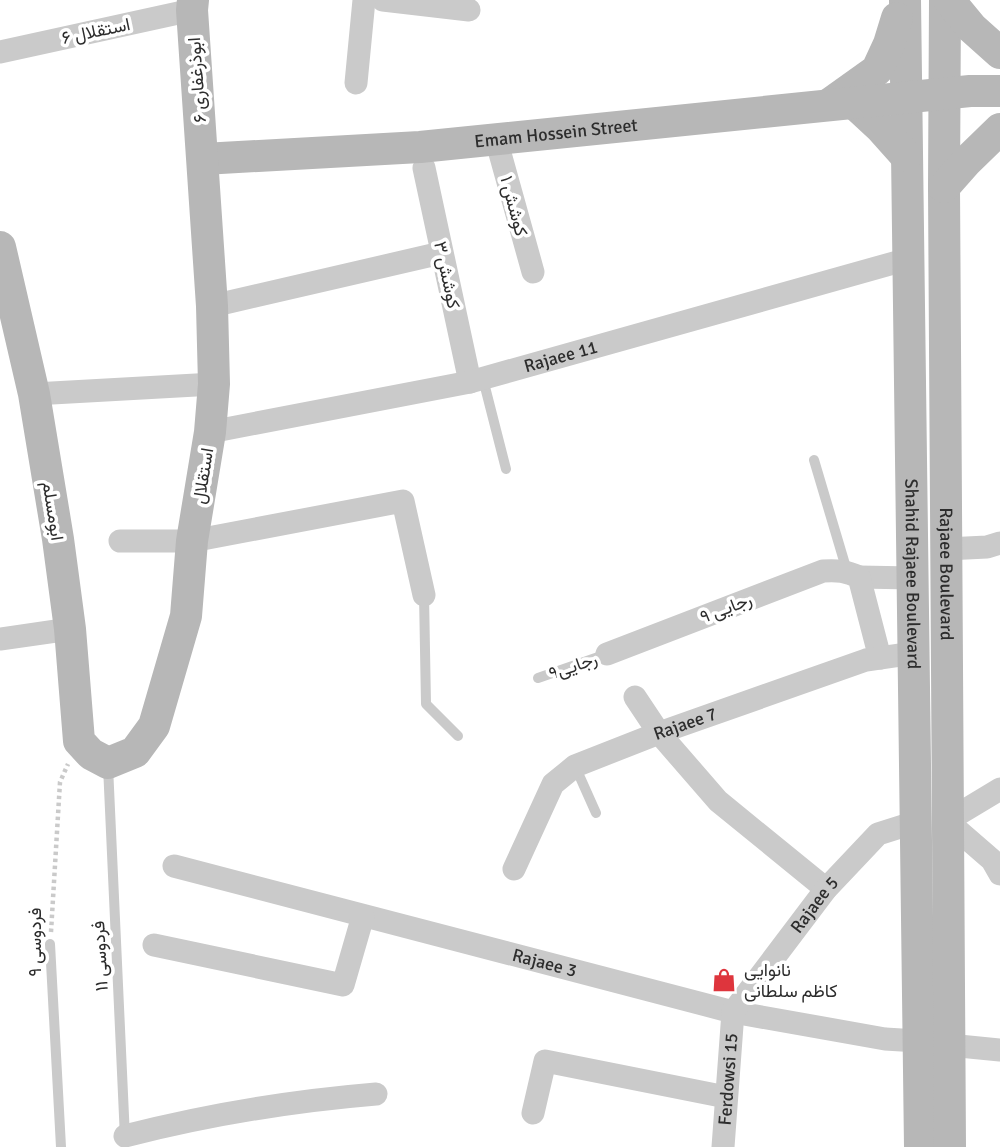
<svg xmlns="http://www.w3.org/2000/svg" width="1000" height="1147" viewBox="0 0 1000 1147" font-family="Signika,Vazirmatn,sans-serif">
<style>
.lines{fill:none;stroke-linecap:round;stroke-linejoin:round}
.path{stroke:#cacaca;stroke-width:4.5;stroke-dasharray:3.5 3.5;stroke-linecap:butt}
.lane{stroke:#cacaca;stroke-width:10}
.street{stroke:#cacaca;stroke-width:23}
.secondary{stroke:#b7b7b7;stroke-width:32}
.labels{text-anchor:middle;stroke-width:7;stroke-linejoin:round;paint-order:stroke}
.street-label{font-size:18px;fill:#2d2d2d;stroke:#fff}
.poi-label{font-size:18px;fill:#2d2d2d;stroke:#fff;text-anchor:start}
</style>
<rect width="100%" height="100%" fill="#fff"/>
<g class="lines">
<polyline class="path" points="51,932 60,782 68,764"/>
<g class="lane">
<polyline points="483,379 506,469"/>
<polyline points="814,460 847,571"/>
<polyline points="424,595 426,704 458,736"/>
<polyline points="538,678 607,654"/>
<polyline points="108,766 125,1138"/>
<polyline points="575,766 596,813"/>
<polyline points="50,944 61,1147"/>
</g>
<g class="street">
<polyline points="383,0 469,10"/>
<polyline points="0,52 192,10"/>
<polyline points="356,83 364,0"/>
<polyline points="496,139 533,272"/>
<polyline points="424,168 470,382"/>
<polyline points="212,306 441,253"/>
<polyline points="34,394 214,384"/>
<path id="s1" d="M210,432L470,382L908,259"/>
<polyline points="120,541 192,541 403,501 424,595"/>
<polyline points="946,549 987,547 1000,543"/>
<polyline points="859,577 913,578"/>
<polyline points="0,639 70,629"/>
<path d="M607,654L823,571C838,570 846,571 859,577L880,658"/>
<polyline points="635,697 659,733 718,801 826,889"/>
<polyline points="1000,789 947,821 992,860 1000,874"/>
<path id="s2" d="M174,866L733,1012L885,1039L918,1041"/>
<path id="s3" d="M514,869L553,784L575,766L659,733L866,660L914,653"/>
<polyline points="154,945 343,985 363,916"/>
<polyline points="949,1045 1000,1050"/>
<polyline points="533,1113 545,1061 726,1097"/>
<path d="M125,1136C207,1115 292,1101 376,1094"/>
<path id="s4" d="M723,1147L733,1012L826,889L878,834L916,822"/>
</g>
<g class="secondary">
<path id="s5" d="M905,0L920,1147"/>
<path id="s6" d="M945,0L944,187L950,1147"/>
<polyline points="949,0 972,28 1000,53"/>
<polyline points="854,103 881,128 906,156"/>
<polyline points="828,105 877,70 889,44 897,18"/>
<path id="s7" d="M203,159L420,147L970,91H1000"/>
<polyline points="944,187 967,161 1000,129"/>
<polyline points="0,247 34,394 58,539 70,629 79,741 91,754 108,763 135,752 154,726 186,616 192,541 210,432 214,384 212,306 192,10 193,0"/>
</g>
</g>
<defs>
<g id="shop-bare" transform="scale(1.89)"><path d="M-5-2.5h2.3a2.7 3.5 0 0 1 5.4 0H5L5.5 6h-11ZM-1.5-2.5h3a1.5 2.3 0 0 0-3 0Z" fill="#de353d" stroke="#fff" stroke-width="2.5" paint-order="stroke"/></g>
</defs>
<g fill-rule="evenodd">
<use href="#shop-bare" x="724" y="980"/>
</g>
<g class="labels">
<g class="street-label">
<text transform="translate(96 31) rotate(-12)" y="6">استقلال ۶</text>
<text transform="translate(197 80) rotate(-94)" y="6">ابوذرغفاری ۶</text>
<text dy="6" stroke="none"><textPath href="#s7" startOffset="354">Emam Hossein Street</textPath></text>
<text transform="translate(514 206) rotate(75)" y="6">کوشش ۱</text>
<text transform="translate(447 275) rotate(78)" y="6">کوشش ۳</text>
<text dy="6" stroke="none"><textPath href="#s1" startOffset="359">Rajaee 11</textPath></text>
<text transform="translate(203 476) rotate(-81)" y="6">استقلال</text>
<text transform="translate(53 511) rotate(81)" y="6">ابومسلم</text>
<text dy="6" stroke="none"><textPath href="#s5" startOffset="574">Shahid Rajaee Boulevard</textPath></text>
<text dy="6" stroke="none"><textPath href="#s6" startOffset="574">Rajaee Boulevard</textPath></text>
<text transform="translate(726 608) rotate(-21)" y="6">رجایی ۹</text>
<text transform="translate(573 666) rotate(-19)" y="6">رجایی۹</text>
<text dy="6" stroke="none"><textPath href="#s3" startOffset="240">Rajaee 7</textPath></text>
<text dy="6" stroke="none"><textPath href="#s4" startOffset="270">Rajaee 5</textPath></text>
<text transform="translate(35 942) rotate(-90)" y="6">فردوسی ۹</text>
<text transform="translate(100 956) rotate(-93)" y="6">فردوسی ۱۱</text>
<text dy="6" stroke="none"><textPath href="#s2" startOffset="383">Rajaee 3</textPath></text>
<text dy="6" stroke="none"><textPath href="#s4" startOffset="68">Ferdowsi 15</textPath></text>
</g>
<g class="poi-label">
<text x="744" y="976">نانوایی<tspan x="744" dy="21">کاظم سلطانی</tspan></text>
</g>
</g>
</svg>
